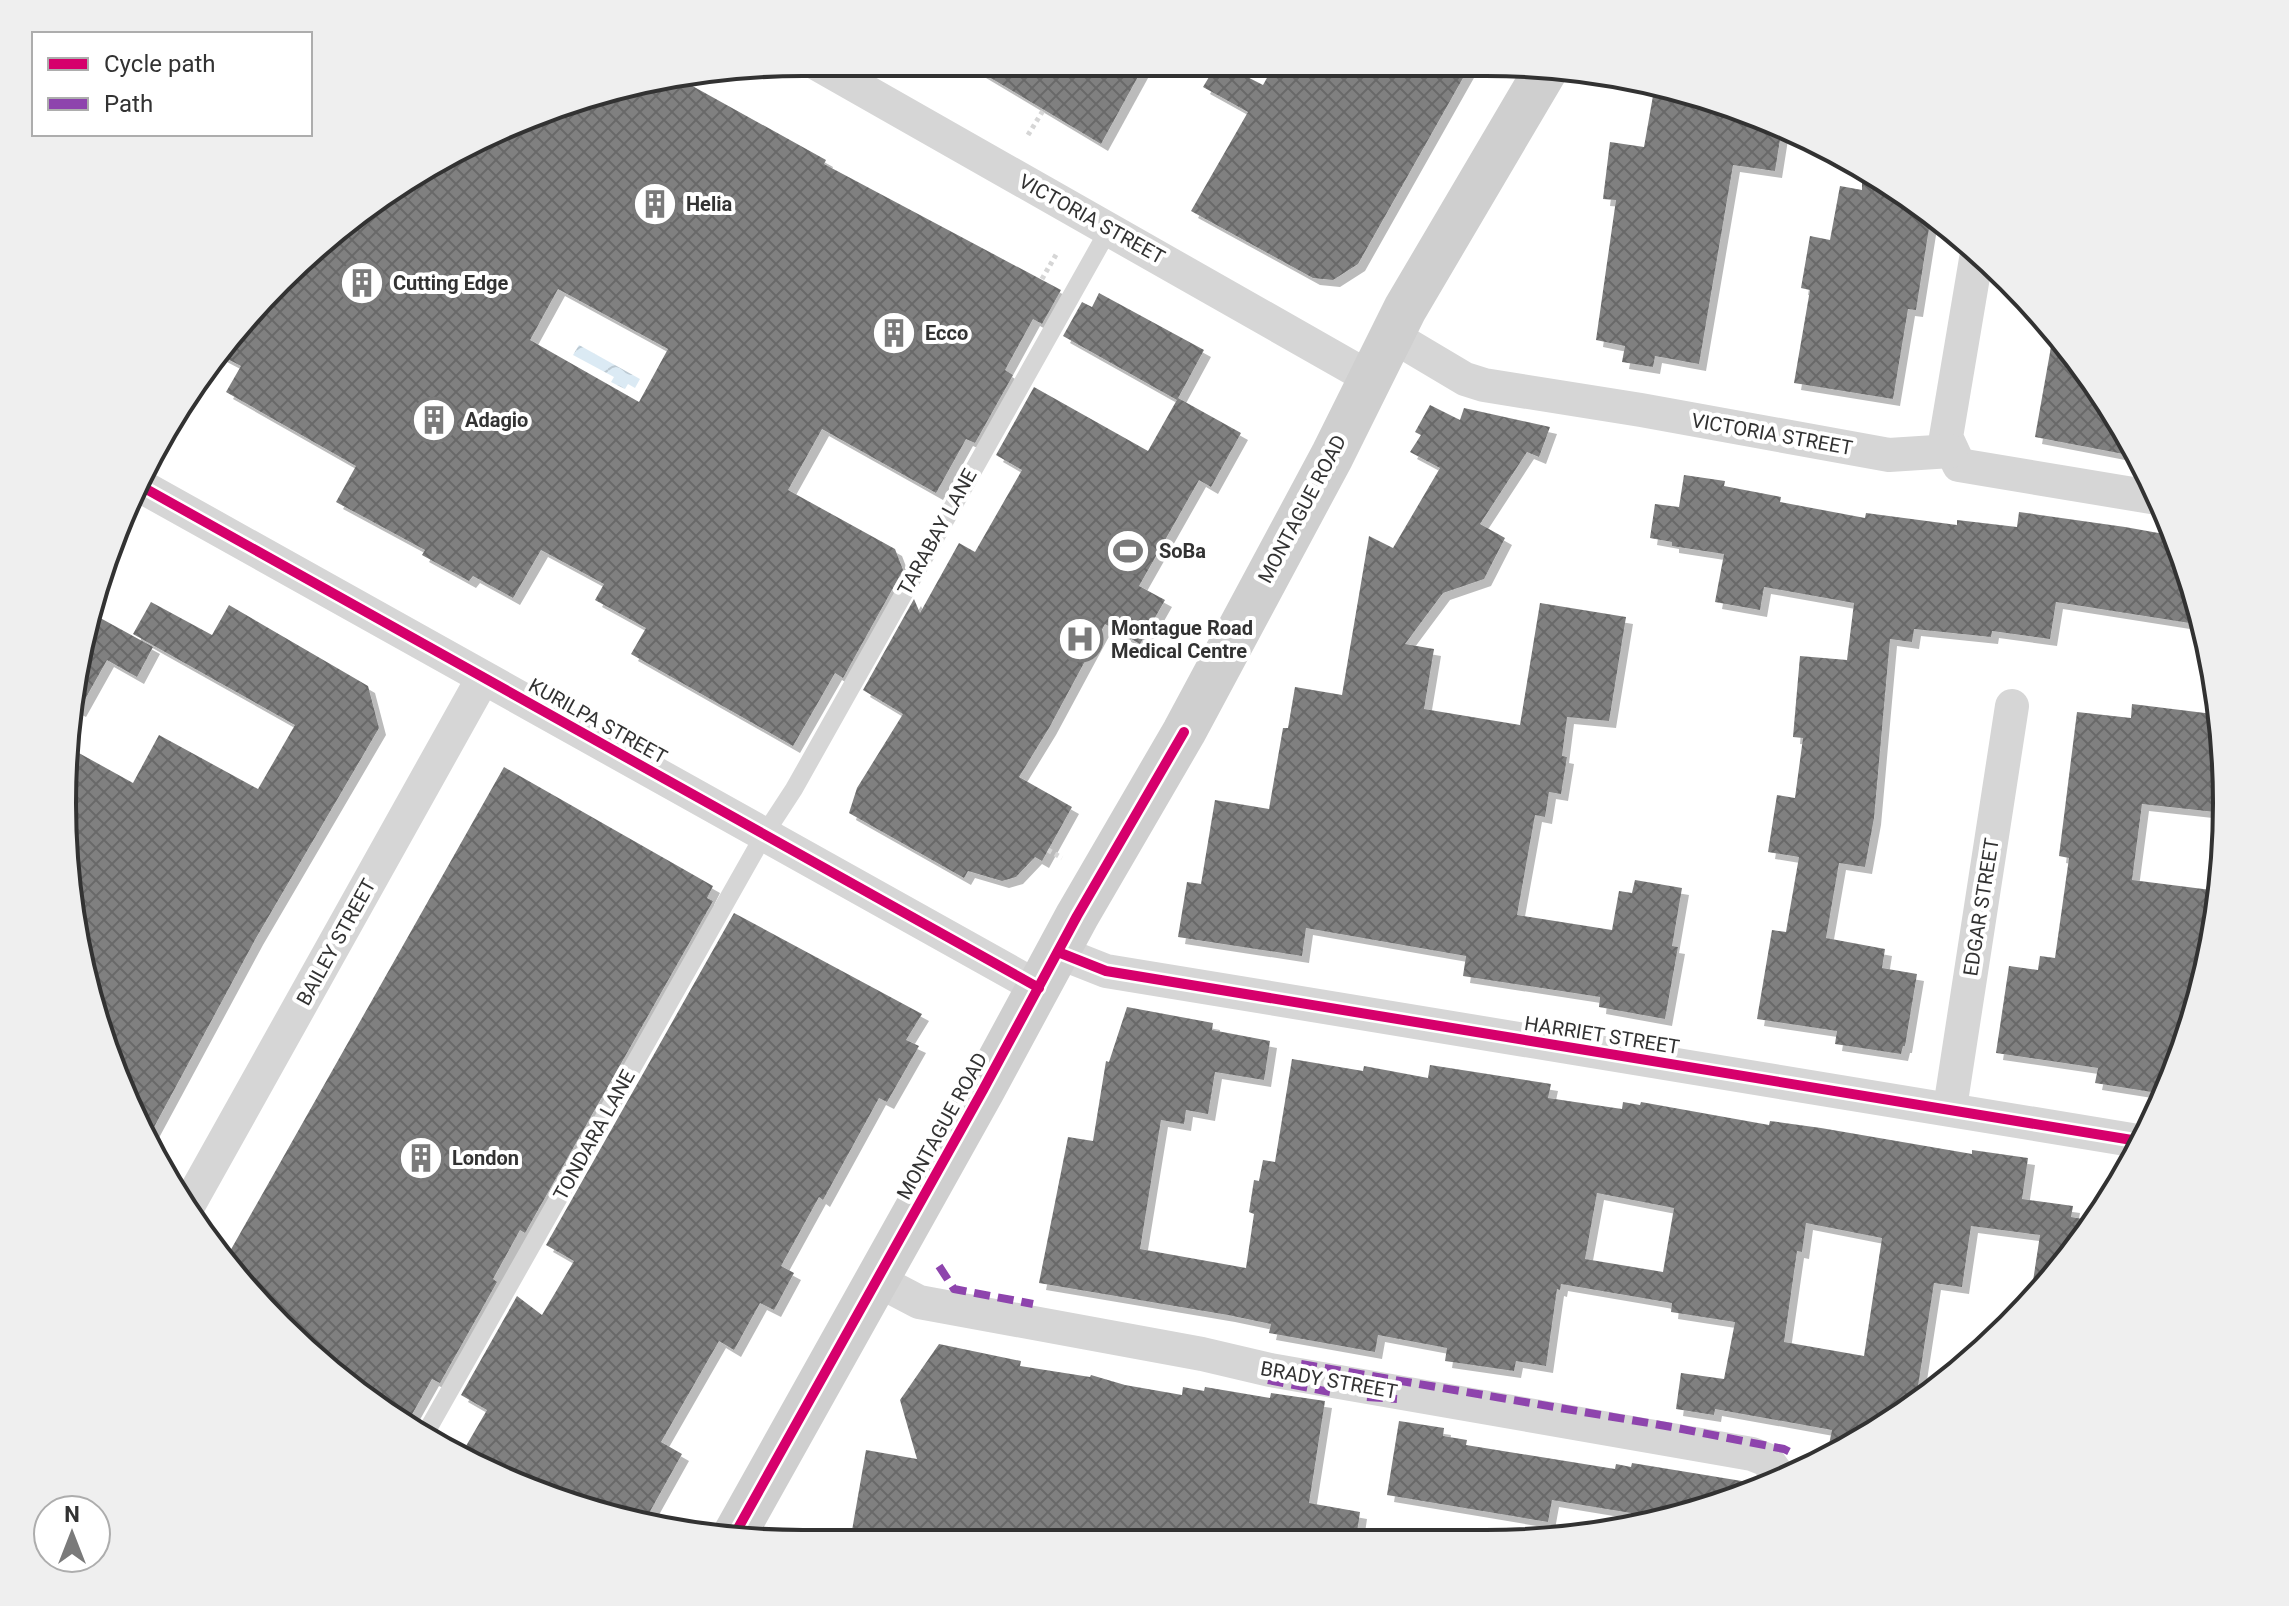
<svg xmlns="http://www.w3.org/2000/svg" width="2289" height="1606" viewBox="0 0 2289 1606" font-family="Roboto,sans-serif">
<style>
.water{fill:url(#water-waves)}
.building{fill:url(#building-cross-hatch);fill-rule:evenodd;filter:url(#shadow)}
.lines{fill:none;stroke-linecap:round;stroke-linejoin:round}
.path{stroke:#d6d6d6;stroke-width:5;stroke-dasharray:4 4;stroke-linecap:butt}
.lane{stroke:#d6d6d6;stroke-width:18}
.street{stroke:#d6d6d6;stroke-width:34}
.secondary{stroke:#cfcfcf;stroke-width:44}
.quiet{stroke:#8e44ad;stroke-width:8;stroke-dasharray:16 8;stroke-linecap:butt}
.cycleway-casing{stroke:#fff;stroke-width:15}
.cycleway{stroke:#d6006c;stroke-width:10}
.labels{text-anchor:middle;stroke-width:8;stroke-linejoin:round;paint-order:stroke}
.poi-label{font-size:20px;font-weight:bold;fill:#323232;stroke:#fff;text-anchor:start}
.street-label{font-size:20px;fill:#323232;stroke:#fff}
.rim{fill:none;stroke:#323232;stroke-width:4}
</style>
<defs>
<pattern id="water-waves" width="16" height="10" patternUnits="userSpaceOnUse" patternTransform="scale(2)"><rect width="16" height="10" fill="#dbeaf4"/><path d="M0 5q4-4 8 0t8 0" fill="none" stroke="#bcc9d2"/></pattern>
<pattern id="building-cross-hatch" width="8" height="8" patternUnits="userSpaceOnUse" patternTransform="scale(2)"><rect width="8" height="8" fill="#808080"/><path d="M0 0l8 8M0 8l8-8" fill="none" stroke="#696969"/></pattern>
<filter id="shadow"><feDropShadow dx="7" dy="7" stdDeviation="0" flood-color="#0004"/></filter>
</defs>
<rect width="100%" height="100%" fill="#fff"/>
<polygon class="water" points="579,345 640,379 635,388 628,384 625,389 611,382 614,377 573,355"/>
<g class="building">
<polygon points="964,62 1146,62 1101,144"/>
<polygon points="1218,62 1263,85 1276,62 1472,62 1358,264 1333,280 1313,278 1191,211 1248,112 1203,87"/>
<path d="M678,78L826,160L824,164L1061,290L1042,324L1033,319L1005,370L1013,375L975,443L966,439L936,493L822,429L788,490L895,549L903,570L843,678L835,673L793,746L631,654L646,628L595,600L604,584L541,550L513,598L473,576L469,581L422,555L425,550L336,502L356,466L226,392L241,366L220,355L246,315L392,187L611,87ZM558,289L668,349L639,402L530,340Z"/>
<polygon points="1654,90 1679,94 1781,133 1775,171 1733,165 1699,364 1655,356 1653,367 1622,362 1625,346 1596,340 1616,200 1603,199 1610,142 1644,147"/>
<polygon points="1862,166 1930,222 1916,310 1908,309 1893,399 1794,383 1810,290 1801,288 1810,236 1830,240 1840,186 1862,190"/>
<polygon points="1099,293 1204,350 1177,400 1063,336 1082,302 1092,307"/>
<polygon points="2054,330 2127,432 2139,457 2035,437"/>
<polygon points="1034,387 1148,451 1178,398 1241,433 1211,487 1199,480 1139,586 1165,600 1140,644 1105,624 1049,728 1019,777 1072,807 1042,861 1035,857 1016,877 1002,881 968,871 964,878 849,813 857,788 903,714 863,690 914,599 920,613 959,543 975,552 1022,470 996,455"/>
<polygon points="1430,405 1460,420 1464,408 1550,427 1539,457 1527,452 1480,524 1505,538 1484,579 1443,593 1405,644 1434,649 1424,709 1520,725 1540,603 1626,617 1609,721 1567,717 1562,756 1567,757 1561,794 1549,792 1545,817 1535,815 1517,915 1612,930 1619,891 1632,893 1635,880 1682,888 1672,946 1678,947 1665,1019 1599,1007 1600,997 1463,976 1466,956 1306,928 1302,956 1178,937 1187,882 1201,884 1215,800 1269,809 1283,728 1288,728 1295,687 1342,695 1369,536 1393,548 1440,468 1410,452 1421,435 1415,432"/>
<polygon points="1684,475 1725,481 1724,486 1781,497 1780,502 1865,518 1866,513 1957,525 1957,520 2017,527 2019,512 2125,527 2175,536 2188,564 2202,625 2056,602 2050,639 1992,631 1991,637 1914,629 1912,642 1890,639 1874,818 1865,867 1839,863 1826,938 1885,949 1882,968 1917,974 1905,1046 1903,1046 1901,1054 1835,1044 1837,1031 1757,1019 1772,930 1786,932 1799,857 1768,852 1777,795 1795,798 1803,738 1793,737 1800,656 1847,660 1854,603 1764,587 1760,610 1715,602 1724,554 1672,546 1672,542 1650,538 1655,504 1679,507"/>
<polygon points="151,602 212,635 229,605 368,686 379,728 256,938 146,1142 138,1130 68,900 68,747 133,783 159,735 258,789 295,725 133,634"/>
<polygon points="93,614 153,647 137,677 107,660 79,710 69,705"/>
<polygon points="2132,704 2221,715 2224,813 2142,804 2132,880 2219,891 2201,996 2164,1094 2095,1083 2098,1068 1996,1053 2009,966 2038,970 2040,956 2055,958 2069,858 2059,856 2077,712 2131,718"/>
<polygon points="504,767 713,886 707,898 713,901 525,1233 520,1230 493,1279 497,1282 440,1383 432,1379 406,1425 352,1391 246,1292 225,1260"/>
<polygon points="734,913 922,1014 906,1040 919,1046 887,1102 879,1098 823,1200 819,1197 781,1266 794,1273 774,1310 760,1303 734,1350 719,1341 661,1442 682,1454 643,1524 612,1519 476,1468 459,1458 487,1410 461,1395 517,1296 542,1315 574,1261 546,1245"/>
<path d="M1127,1007L1213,1023L1212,1030L1270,1041L1264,1080L1215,1072L1208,1114L1186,1110L1184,1124L1161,1120L1140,1249L1246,1268L1254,1214L1249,1212L1254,1180L1259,1181L1263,1160L1275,1162L1292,1059L1363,1071L1364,1066L1428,1078L1430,1065L1551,1084L1548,1098L1622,1109L1623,1102L1640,1105L1641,1102L1769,1125L1770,1121L1821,1128L1972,1154V1150L2028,1158L2022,1199L2073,1206L2071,1217L2094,1221L2074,1254L2030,1301L2040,1235L1971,1226L1962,1287L1934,1283L1916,1399L1826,1459L1832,1430L1715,1409L1714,1415L1676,1409L1681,1373L1724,1379L1735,1322L1671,1312L1672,1303L1561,1284L1560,1290L1557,1289L1546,1366L1516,1361L1514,1371L1445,1361L1447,1348L1378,1335L1375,1352L1269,1333L1271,1324L1228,1315L1039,1283L1068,1137L1093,1141L1106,1061L1109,1062ZM1597,1193L1674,1208L1663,1272L1585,1259ZM1806,1223L1882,1238L1864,1356L1784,1342L1797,1251L1802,1252Z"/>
<polygon points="939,1344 1021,1361 1020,1366 1090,1377 1091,1375 1125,1385 1182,1395 1183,1387 1204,1391 1205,1387 1270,1398 1271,1393 1325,1401 1309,1503 1360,1512 1356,1539 850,1542 866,1450 917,1459 900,1400"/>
<polygon points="1399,1421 1444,1428 1443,1436 1467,1440 1466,1445 1615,1469 1616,1464 1631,1467 1632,1463 1760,1484 1629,1524 1631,1513 1552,1500 1548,1522 1387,1495"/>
</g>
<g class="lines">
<g class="path">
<polyline points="684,82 686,77"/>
<polyline points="1028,135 1044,109"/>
<polyline points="1042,279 1057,253"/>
<polyline points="1048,850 1062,858"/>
</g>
<polyline class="lane" points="424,1436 764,835 794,789 1109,229"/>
<g class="street">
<polyline points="814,62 1370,378"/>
<polyline points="1976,259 1946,437 1959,465 2157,498"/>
<polyline points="1391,335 1465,379 1484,385 1641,410 1889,455 1951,451"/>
<polyline points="139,485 1039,988"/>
<polyline points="1058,952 1106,971 2144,1142"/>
<polyline points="1950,1108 2012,706"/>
<polyline points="188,1206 483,678"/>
<polyline points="877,1280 919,1302 1202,1354 1270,1370 1752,1454 1767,1460 1780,1478"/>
</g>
<polyline class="secondary" points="732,1539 983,1090 1077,916 1184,732 1332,456 1405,309 1547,68"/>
<g class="quiet">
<polyline points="939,1266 954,1289 1033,1304"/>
<polyline points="1301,1364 1672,1427 1784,1449 1792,1453"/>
<polyline points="1268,1380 1330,1392"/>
<polyline points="1367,1397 1397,1399"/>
<polyline points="1759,1484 1759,1482"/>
</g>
<g class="cycleway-casing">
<g id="cycleway">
<polyline points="139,485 1039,988"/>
<polyline points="1058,952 1106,971 2144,1142"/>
<polyline points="732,1539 983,1090 1077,916 1184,732"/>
</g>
</g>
<use href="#cycleway" class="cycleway"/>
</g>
<defs>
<g id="building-ring" transform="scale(2.3)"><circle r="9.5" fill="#fff" stroke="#7a7a7a" stroke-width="1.5"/><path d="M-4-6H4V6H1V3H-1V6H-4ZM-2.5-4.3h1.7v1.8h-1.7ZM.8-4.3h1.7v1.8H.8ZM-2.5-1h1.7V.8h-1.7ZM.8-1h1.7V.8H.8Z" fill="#7a7a7a"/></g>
<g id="stadium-ring" transform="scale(2.3)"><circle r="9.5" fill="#fff" stroke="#7a7a7a" stroke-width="1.5"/><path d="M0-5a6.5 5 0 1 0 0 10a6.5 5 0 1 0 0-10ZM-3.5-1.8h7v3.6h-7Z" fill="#7a7a7a"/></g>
<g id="hospital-ring" transform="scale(2.3)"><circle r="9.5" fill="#fff" stroke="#7a7a7a" stroke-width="1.5"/><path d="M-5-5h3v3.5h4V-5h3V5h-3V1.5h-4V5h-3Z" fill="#7a7a7a"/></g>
</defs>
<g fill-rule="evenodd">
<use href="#building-ring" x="655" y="204"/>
<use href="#building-ring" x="362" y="283"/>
<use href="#building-ring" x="894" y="333"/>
<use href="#building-ring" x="434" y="420"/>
<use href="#stadium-ring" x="1128" y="551"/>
<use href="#hospital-ring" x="1080" y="639"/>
<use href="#building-ring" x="421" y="1158"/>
</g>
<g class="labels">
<g class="poi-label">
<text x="686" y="211">Helia</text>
<text x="393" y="290">Cutting Edge</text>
<text x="925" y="340">Ecco</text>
<text x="465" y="427">Adagio</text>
<text x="1159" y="558">SoBa</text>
<text x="1111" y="635">Montague Road<tspan x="1111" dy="23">Medical Centre</tspan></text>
<text x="452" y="1165">London</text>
</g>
<g class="street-label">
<text transform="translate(1092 219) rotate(29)" y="7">VICTORIA STREET</text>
<text transform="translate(1772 434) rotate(10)" y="7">VICTORIA STREET</text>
<text transform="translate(1302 509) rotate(-62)" y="7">MONTAGUE ROAD</text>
<text transform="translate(937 532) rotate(-61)" y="7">TARABAY LANE</text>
<text transform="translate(598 721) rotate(29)" y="7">KURILPA STREET</text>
<text transform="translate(1981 907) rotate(-81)" y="7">EDGAR STREET</text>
<text transform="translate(336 942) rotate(-61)" y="7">BAILEY STREET</text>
<text transform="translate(1602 1035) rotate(9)" y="7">HARRIET STREET</text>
<text transform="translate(942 1126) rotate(-61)" y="7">MONTAGUE ROAD</text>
<text transform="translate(594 1135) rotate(-61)" y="7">TONDARA LANE</text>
<text transform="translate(1329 1380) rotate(10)" y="7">BRADY STREET</text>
</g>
</g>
<path d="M0 0H2289V1606H0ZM803 76H1486A727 727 0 0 1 2213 803V803A727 727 0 0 1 1486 1530H803A727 727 0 0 1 76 803V803A727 727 0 0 1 803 76Z" fill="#efefef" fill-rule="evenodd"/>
<path class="rim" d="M803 76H1486A727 727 0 0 1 2213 803V803A727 727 0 0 1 1486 1530H803A727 727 0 0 1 76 803V803A727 727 0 0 1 803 76Z"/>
<rect x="32" y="32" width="280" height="104" fill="#ffffff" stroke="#adadad" stroke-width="2"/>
<rect x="48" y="58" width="40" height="12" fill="#d6006c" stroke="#adadad" stroke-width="2"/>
<text x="104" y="72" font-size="24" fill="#323232">Cycle path</text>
<rect x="48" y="98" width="40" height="12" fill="#8e44ad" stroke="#adadad" stroke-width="2"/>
<text x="104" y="112" font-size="24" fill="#323232">Path</text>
<g transform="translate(72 1534)"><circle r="38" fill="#ffffff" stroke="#adadad" stroke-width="2"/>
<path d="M0-6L14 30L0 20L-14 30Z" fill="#7a7a7a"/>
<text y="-12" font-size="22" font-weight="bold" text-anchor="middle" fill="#323232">N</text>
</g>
</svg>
